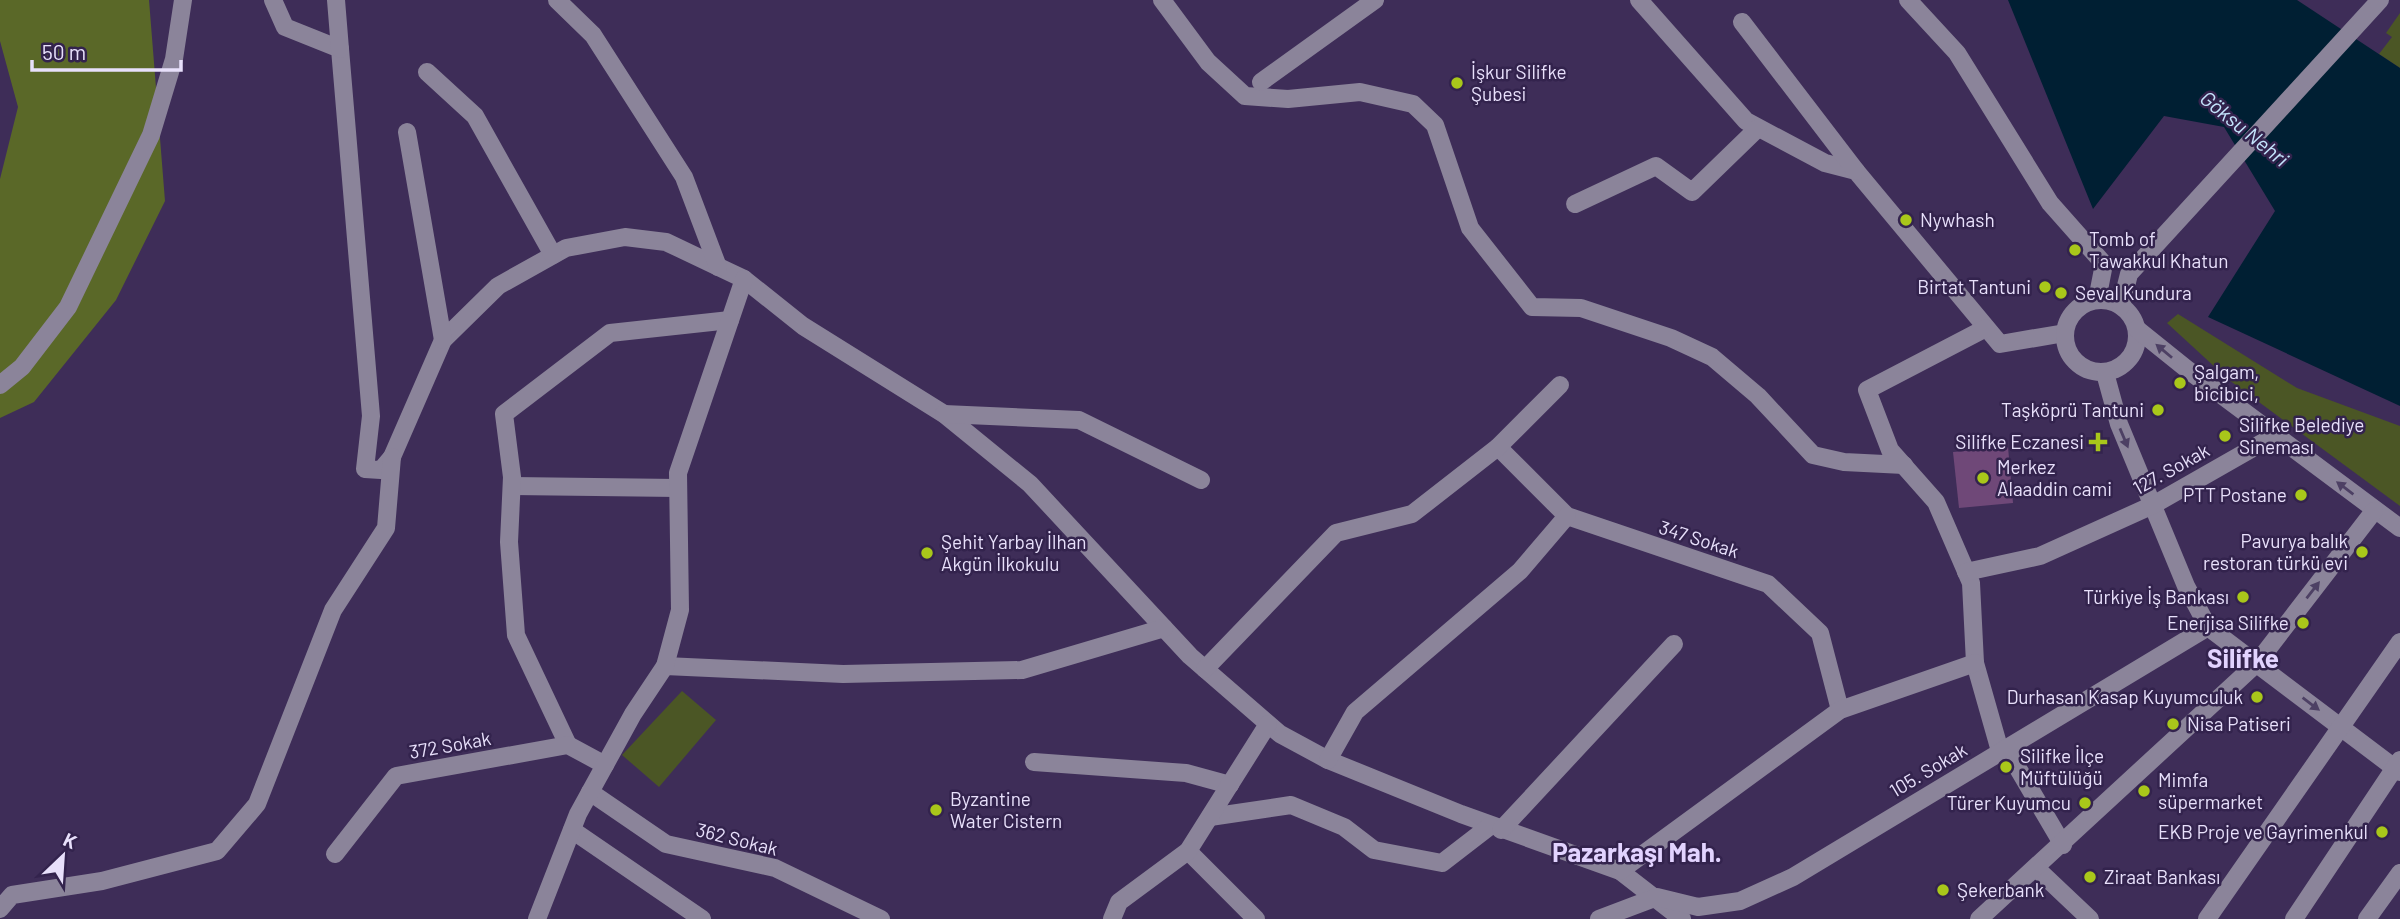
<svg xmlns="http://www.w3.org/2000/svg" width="2400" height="919" viewBox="0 0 2400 919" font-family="Barlow,sans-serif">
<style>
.green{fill:#4b5625}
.forest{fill:#5a6828}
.water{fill:#001f33}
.building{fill:#6f4878}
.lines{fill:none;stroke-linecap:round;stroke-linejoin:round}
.minor{stroke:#8b849a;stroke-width:18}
.oneway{fill:#4d4064}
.poi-dot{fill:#a9c71a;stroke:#33234d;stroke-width:2.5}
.labels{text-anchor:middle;stroke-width:5;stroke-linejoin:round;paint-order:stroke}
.poi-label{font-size:19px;fill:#e8e0fb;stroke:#33234d;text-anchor:start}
.street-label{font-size:19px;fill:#e8e0fb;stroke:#33234d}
.water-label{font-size:21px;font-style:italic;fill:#c3e4fc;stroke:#33234d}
.district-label{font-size:26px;font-weight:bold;fill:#e2d3ff;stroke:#33234d}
</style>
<rect width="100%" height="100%" fill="#3e2d58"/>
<g class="green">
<polygon points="2400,13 2400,68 2379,54 2392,37 2386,33"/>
<polygon points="2178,314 2297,388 2400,426 2400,506 2229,380 2167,323"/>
<polygon points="682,691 716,720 659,787 622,755"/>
</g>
<polygon class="forest" points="0,0 149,0 165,201 116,300 34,402 0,418 0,179 18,107 0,41"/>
<polygon class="water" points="2008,0 2297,0 2400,68 2400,406 2208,317 2275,211 2224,127 2164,116 2093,209"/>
<polygon class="building" points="2008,447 2013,503 1959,508 1953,452"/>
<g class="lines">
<g class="minor">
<polyline points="273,0 285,27 340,49 371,416 365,469 381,470 392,457 443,340 498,286 566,248 625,237 666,242 744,279 803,326 944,414 1030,484 1190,656 1280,734 1328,760 1461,814 1620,871 1682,919"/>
<polyline points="336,0 340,49"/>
<polyline points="557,0 593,35 684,177 718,267"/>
<polyline points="1162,0 1208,62 1245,96 1288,99 1360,92 1413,104 1435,125 1470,228 1532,307 1581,308 1671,338 1712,357 1758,396 1813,455 1844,462 1904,465"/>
<polyline points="1639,0 1746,121 1825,163 1856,171 2000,344 2065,333"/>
<polyline points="1908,0 1957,53 2050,203 2104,264 2097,300"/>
<polyline points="1742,22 1856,171"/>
<polyline points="427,72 475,116 553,255"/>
<polyline points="1261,82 1375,0"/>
<polyline points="407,132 443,340"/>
<polyline points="1575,204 1656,166 1692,192 1758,128"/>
<circle cx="2101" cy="336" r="36"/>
<polyline points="2121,306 2129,274 2380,0"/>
<polyline points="1986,328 1867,390 1890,450 1936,502 1971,583 1975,663 2000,751"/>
<polyline points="2137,329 2188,370 2400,528"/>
<polyline points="2105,373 2119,424 2186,586 2208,627 2400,772"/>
<polyline points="0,385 22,367 68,307 151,135 174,59 183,0"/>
<polyline points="944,414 1079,420 1201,480"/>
<polyline points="1498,447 1567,516 1768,584 1820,633 1840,710"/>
<polyline points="512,486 678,488"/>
<polyline points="1966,572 2040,556 2153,505 2274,436"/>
<polyline points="665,666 843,674 1022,670 1164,628"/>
<polyline points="1205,669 1336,533 1412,514 1498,447 1560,385"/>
<polyline points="568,745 516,635 509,542 512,477 504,414 610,333 730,320"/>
<polyline points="2006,748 2063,845"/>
<polyline points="1328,760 1355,712 1520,571 1567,516"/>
<polyline points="1034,762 1186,773 1230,785"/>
<polyline points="590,792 666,844 775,868 881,919"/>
<polyline points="1210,817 1291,805 1344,827 1374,850 1442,863 1490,826"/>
<polyline points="572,830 702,919"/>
<polyline points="1501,830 1674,644"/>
<polyline points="1188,851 1256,919"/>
<polyline points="335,854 396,776 568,745 605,765"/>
<polyline points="2036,868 2090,919"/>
<polyline points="1620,871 1840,710 1975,663"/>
<polyline points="0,909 12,895 102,881 217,851 257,804 333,610 386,528 392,457"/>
<polyline points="537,919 578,814 633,714 665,666 680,610 678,473 744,279"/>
<polyline points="1112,919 1119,902 1188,851 1268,724"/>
<polyline points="1599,919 1657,897 1698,907 1740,901 1793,877 2208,627"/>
<polyline points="1979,919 2257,663 2374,511"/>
<polyline points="2207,919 2400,642"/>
<polyline points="2294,919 2400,760"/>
<polyline points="2367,919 2400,873"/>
</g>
</g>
<defs><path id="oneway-solid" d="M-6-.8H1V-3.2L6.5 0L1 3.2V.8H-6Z" transform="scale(1.75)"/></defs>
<g class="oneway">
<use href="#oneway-solid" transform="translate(2164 351) rotate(-140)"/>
<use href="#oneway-solid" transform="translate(2124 438) rotate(67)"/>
<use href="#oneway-solid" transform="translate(2345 488) rotate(-143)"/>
<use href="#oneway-solid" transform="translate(2313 590) rotate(-52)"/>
<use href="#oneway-solid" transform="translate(2311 704) rotate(37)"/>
</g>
<g class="poi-dot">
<circle cx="1457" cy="83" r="7"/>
<circle cx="1906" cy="220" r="7"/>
<circle cx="2075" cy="250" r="7"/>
<circle cx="2045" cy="287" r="7"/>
<circle cx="2061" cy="293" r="7"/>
<circle cx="2180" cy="383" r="7"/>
<circle cx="2158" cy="410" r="7"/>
<circle cx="2225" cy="436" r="7"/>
<path d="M2094.5 431.5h7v7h7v7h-7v7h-7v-7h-7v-7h7z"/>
<circle cx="1983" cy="478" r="7"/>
<circle cx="2301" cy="495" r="7"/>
<circle cx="2362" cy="552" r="7"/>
<circle cx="927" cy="553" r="7"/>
<circle cx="2243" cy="597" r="7"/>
<circle cx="2303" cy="623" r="7"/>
<circle cx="2257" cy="697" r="7"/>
<circle cx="2173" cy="724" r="7"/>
<circle cx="2006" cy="767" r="7"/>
<circle cx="2144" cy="791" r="7"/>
<circle cx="2085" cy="803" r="7"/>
<circle cx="936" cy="810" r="7"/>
<circle cx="2382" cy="832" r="7"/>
<circle cx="2090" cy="877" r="7"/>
<circle cx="1943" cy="890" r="7"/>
</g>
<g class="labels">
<g class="poi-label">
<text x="1471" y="79">İşkur Silifke<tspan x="1471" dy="22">Şubesi</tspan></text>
<text x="1920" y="227">Nywhash</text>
<text x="2089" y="246">Tomb of<tspan x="2089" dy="22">Tawakkul Khatun</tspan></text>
<text x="2031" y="294" text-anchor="end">Birtat Tantuni</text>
<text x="2075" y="300">Seval Kundura</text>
<text x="2194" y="379">Şalgam,<tspan x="2194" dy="22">bicibici,</tspan></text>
<text x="2144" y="417" text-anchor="end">Taşköprü Tantuni</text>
<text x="2239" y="432">Silifke Belediye<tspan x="2239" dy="22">Sineması</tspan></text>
<text x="2084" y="449" text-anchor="end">Silifke Eczanesi</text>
<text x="1997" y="474">Merkez<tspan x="1997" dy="22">Alaaddin cami</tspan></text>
<text x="2287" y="502" text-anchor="end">PTT Postane</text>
<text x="2348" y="548" text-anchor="end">Pavurya balık<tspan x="2348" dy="22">restoran türkü evi</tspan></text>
<text x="941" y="549">Şehit Yarbay İlhan<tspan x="941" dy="22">Akgün İlkokulu</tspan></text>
<text x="2229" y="604" text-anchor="end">Türkiye İş Bankası</text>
<text x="2289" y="630" text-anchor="end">Enerjisa Silifke</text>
<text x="2243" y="704" text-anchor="end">Durhasan Kasap Kuyumculuk</text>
<text x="2187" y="731">Nisa Patiseri</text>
<text x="2020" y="763">Silifke İlçe<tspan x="2020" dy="22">Müftülüğü</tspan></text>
<text x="2158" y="787">Mimfa<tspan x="2158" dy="22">süpermarket</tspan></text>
<text x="950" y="806">Byzantine<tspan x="950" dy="22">Water Cistern</tspan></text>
<text x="2071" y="810" text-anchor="end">Türer Kuyumcu</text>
<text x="2368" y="839" text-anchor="end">EKB Proje ve Gayrimenkul</text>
<text x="2104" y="884">Ziraat Bankası</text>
<text x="1957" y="897">Şekerbank</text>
</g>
<g class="street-label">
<text transform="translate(2171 469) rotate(-29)" y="7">127. Sokak</text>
<text transform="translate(1699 539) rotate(18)" y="7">347 Sokak</text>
<text transform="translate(450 745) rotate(-10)" y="7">372 Sokak</text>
<text transform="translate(1928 770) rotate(-31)" y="7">105. Sokak</text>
<text transform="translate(737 839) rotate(14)" y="7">362 Sokak</text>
</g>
<g class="water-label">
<text transform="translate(2244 129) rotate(39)" y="7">Göksu Nehri</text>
</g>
<g class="district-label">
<text x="2243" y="668">Silifke</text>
<text x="1637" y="862">Pazarkaşı Mah.</text>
</g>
</g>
<g transform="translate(63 856) rotate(25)" stroke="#33234d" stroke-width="5" paint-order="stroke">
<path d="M0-5L12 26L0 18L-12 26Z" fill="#e8e0fb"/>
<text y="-10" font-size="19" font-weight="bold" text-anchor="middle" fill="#e8e0fb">K</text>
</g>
<path d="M32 60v10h149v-10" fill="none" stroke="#e8e0fb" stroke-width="3.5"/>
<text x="42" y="60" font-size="21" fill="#e8e0fb" stroke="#33234d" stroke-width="5" paint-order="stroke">50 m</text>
</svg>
